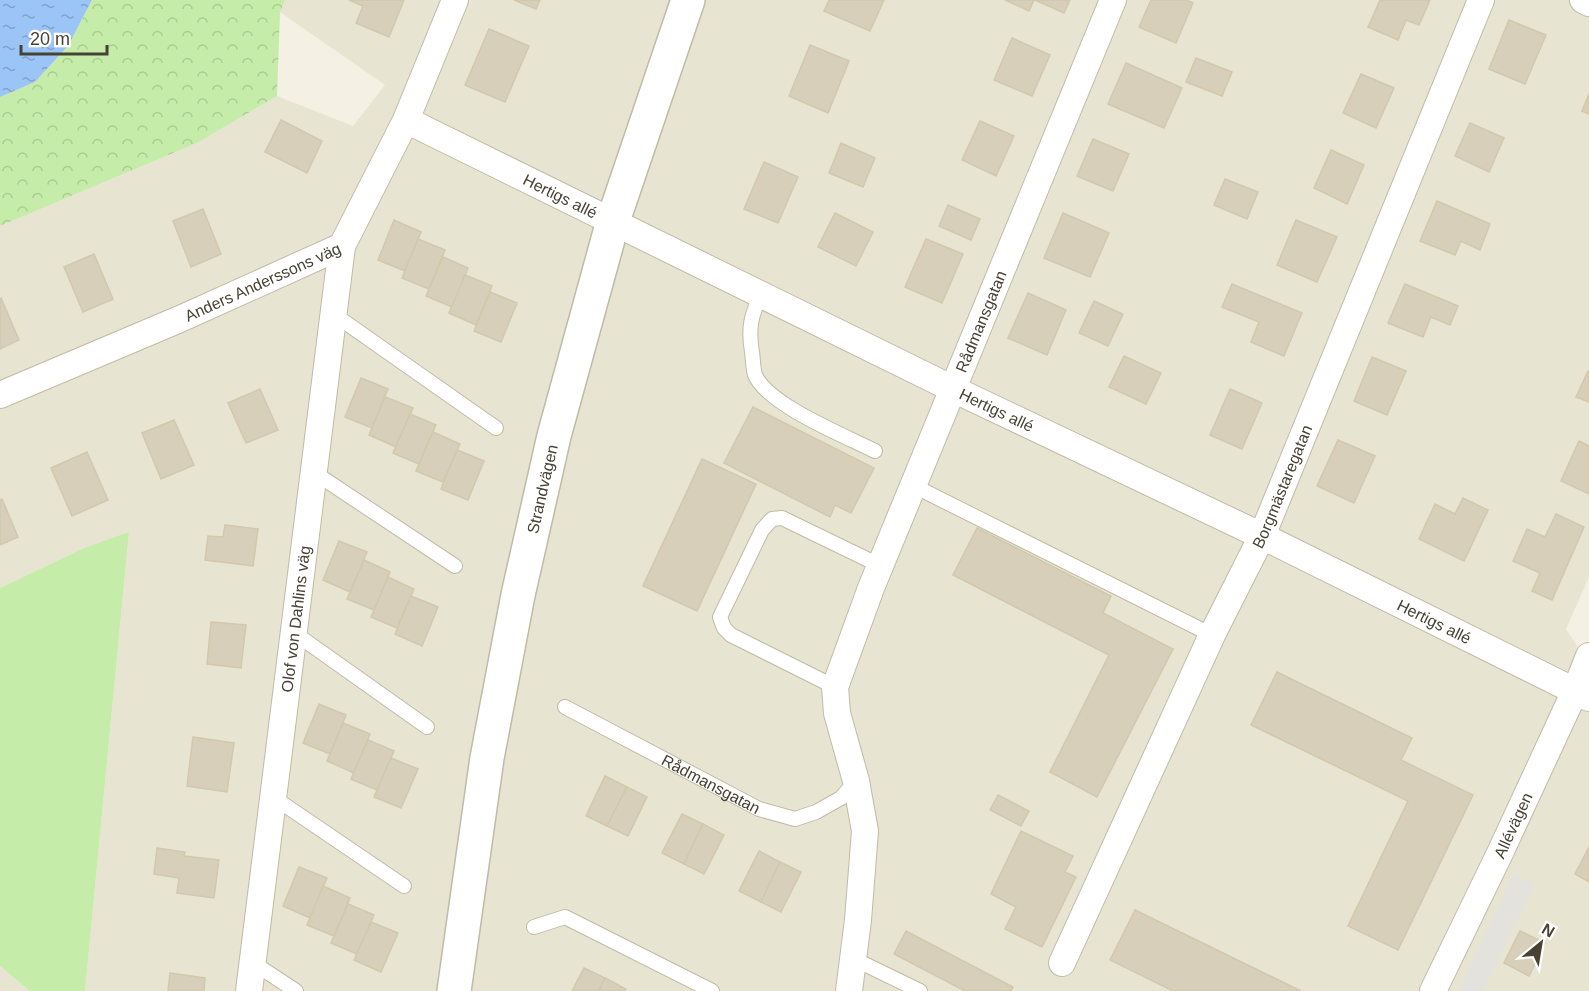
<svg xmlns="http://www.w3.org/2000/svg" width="1589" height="991" viewBox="0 0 1589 991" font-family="Helvetica,sans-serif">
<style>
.residential{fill:#e8e4d2}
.forest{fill:url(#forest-crowns)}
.park{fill:#c5eca9}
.parking{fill:#e4e2dd}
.water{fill:url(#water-ripples)}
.building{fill:#d7cfb9;stroke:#d2c8ab;stroke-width:1.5}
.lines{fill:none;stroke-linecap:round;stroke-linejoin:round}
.service-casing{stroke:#c0bba6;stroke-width:16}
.minor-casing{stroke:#c0bba6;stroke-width:28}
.tertiary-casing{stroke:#c0bba6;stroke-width:36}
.service{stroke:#fff;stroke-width:14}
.minor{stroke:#fff;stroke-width:26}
.tertiary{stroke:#fff;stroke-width:33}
.labels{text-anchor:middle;stroke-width:4.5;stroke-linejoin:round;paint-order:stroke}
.street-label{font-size:16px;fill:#474234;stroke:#fff}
</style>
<defs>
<pattern id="forest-crowns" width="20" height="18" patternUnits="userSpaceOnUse" patternTransform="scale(1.5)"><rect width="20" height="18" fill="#c5eca9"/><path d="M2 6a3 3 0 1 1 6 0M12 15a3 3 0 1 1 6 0" fill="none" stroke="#abcc92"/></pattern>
<pattern id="water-ripples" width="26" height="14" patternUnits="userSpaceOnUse" patternTransform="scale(1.5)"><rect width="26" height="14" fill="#9bc5f7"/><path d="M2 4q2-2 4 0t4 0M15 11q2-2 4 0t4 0" fill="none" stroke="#80a2c9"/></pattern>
</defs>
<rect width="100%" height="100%" fill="#f4f1e4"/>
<g class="residential">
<polygon points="285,0 1589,0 1589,577 1566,629 1589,664 1589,991 85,991 129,533 84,548 0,588 0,226 197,143 277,96 353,126 385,85 280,12"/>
<polygon points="0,966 30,991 0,991"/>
</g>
<polygon class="forest" points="92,0 285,0 280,12 277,96 197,143 0,226 0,97 35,82 68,46"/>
<polygon class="park" points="129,532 85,991 30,991 0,966 0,588 84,548"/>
<polygon class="parking" points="1514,874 1535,884 1483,991 1458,991"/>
<polygon class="water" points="0,0 92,0 68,46 35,82 0,97"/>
<g class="building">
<polygon points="349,0 404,0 389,37 356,23 363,6"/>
<polygon points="514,0 540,0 536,9"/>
<polygon points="829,0 884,0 870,31 824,11"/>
<polygon points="1005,0 1034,0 1029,11"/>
<polygon points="1035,0 1070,0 1064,13"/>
<polygon points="1151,0 1186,0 1193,3 1176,43 1139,27"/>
<polygon points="1380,0 1430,0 1419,25 1406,20 1398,40 1368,27"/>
<polygon points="1509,20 1546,35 1525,84 1489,69"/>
<polygon points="489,29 529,46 505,102 465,85"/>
<polygon points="1012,38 1050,55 1032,96 994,80"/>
<polygon points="810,45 849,61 828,113 789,96"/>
<polygon points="1196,58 1232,72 1222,96 1186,82"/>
<polygon points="1126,63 1182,88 1164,128 1108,104"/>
<polygon points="1361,74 1394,88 1376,128 1343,113"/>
<polygon points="1589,94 1589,114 1582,111"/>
<polygon points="281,120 322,141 307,173 265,152"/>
<polygon points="980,121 1014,136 996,176 962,160"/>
<polygon points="1470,123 1504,138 1489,172 1455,156"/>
<polygon points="1093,139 1129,154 1113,191 1077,176"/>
<polygon points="841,143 875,158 863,187 829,173"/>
<polygon points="1331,150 1364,165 1347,204 1314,188"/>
<polygon points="764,162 798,177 778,223 744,209"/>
<polygon points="1225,179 1258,192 1247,219 1214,205"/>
<polygon points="1437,201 1490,224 1480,250 1461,241 1455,255 1420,241"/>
<polygon points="948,205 980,219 971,240 939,226"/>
<polygon points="203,209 221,254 191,267 173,221"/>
<polygon points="835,213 873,232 856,266 818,247"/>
<polygon points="1063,213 1109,233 1090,277 1044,258"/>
<polygon points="394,220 421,232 405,271 378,260"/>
<polygon points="1296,220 1337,237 1317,282 1277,265"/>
<polygon points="418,239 445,250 429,289 402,278"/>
<polygon points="926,239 963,254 942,303 905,287"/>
<polygon points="94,254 113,299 83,312 64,267"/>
<polygon points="443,257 468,268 452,307 426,296"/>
<polygon points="465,275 492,286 476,325 449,313"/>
<polygon points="1232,284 1302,313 1284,356 1251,342 1259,322 1222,307"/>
<polygon points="1405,284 1458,306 1450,325 1431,317 1423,337 1388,323"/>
<polygon points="490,292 517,303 501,342 474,331"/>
<polygon points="1028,293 1066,310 1047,355 1008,338"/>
<polygon points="1,298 19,340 0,349 0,299"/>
<polygon points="1094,301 1123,314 1108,346 1079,333"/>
<polygon points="1124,356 1161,373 1146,404 1109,387"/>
<polygon points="1372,357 1406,371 1387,415 1354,401"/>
<polygon points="1588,371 1589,371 1589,402 1576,397"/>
<polygon points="361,378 388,389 372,428 345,417"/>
<polygon points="260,389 278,430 246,443 228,403"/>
<polygon points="1230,389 1262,403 1242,449 1210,435"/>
<polygon points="385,397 413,408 396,447 369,435"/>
<polygon points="753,407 874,468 851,513 835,505 830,517 724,463"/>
<polygon points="410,414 436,425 419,464 393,453"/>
<polygon points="174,420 194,465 161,479 142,433"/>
<polygon points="433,432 460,444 443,482 416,471"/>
<polygon points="1338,440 1375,456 1354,503 1317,486"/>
<polygon points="1579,441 1589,446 1589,494 1561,481"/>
<polygon points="457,450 484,461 468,500 441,489"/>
<polygon points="87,452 108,500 72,516 51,468"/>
<polygon points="702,459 756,484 697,611 643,586"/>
<polygon points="1463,498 1488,510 1464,561 1419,539 1435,504 1455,514"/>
<polygon points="2,499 18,537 0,545 0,500"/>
<polygon points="1556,514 1584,527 1552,600 1532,591 1540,573 1513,561 1527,529 1545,537"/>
<polygon points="225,525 258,529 253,566 205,560 208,536 223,537"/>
<polygon points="977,528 1111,596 1103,613 1173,649 1097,797 1050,772 1109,655 953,575"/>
<polygon points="339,541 367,552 350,592 323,580"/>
<polygon points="364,560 390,572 374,610 347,599"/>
<polygon points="388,577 414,589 397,628 371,617"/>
<polygon points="411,596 438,607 422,646 395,634"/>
<polygon points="211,622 246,625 241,668 207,664"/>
<polygon points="1277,672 1412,738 1401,760 1473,795 1398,950 1348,926 1408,801 1251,725"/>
<polygon points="319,704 346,715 330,754 303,743"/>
<polygon points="343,723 370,734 354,773 327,761"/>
<polygon points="193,737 234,743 227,792 187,786"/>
<polygon points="368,740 394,751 377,790 351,779"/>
<polygon points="391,758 418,769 401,808 374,797"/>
<polygon points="605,776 627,787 607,826 586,816"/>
<polygon points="627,787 647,797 628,836 607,826"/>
<polygon points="998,795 1029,811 1021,826 990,810"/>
<polygon points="682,814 703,824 684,864 662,853"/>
<polygon points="703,824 724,835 704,874 684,864"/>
<polygon points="1021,831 1073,856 1065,872 1076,877 1042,947 1005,929 1016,907 991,894"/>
<polygon points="1589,847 1589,882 1575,874"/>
<polygon points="157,848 185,852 184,856 219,860 214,898 177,893 179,878 154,874"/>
<polygon points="759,851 780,862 761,902 739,891"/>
<polygon points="780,862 801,872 781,912 761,902"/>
<polygon points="299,867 327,878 310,918 283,906"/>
<polygon points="323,886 350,898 334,936 307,925"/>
<polygon points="348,904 374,915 357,954 331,943"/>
<polygon points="1135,910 1301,991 1173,991 1110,960"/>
<polygon points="371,922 398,933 381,972 354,960"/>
<polygon points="906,931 1013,987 1011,991 965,991 894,954"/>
<polygon points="1520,931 1545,943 1529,976 1504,963"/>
<polygon points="584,968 605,978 599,991 572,991"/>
<polygon points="170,973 205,978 204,991 168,991"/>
<polygon points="605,978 626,989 625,991 599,991"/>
</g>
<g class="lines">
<g class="service-casing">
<g id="service">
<path d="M761,294C751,316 748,328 752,352C753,359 753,368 755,375C768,405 845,436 875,451"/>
<polyline points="332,313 496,428"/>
<polyline points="312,471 455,566"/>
<polyline points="914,486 1212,635"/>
<polyline points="293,632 427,727"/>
<polyline points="835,687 731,635 724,628 720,617 762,530 772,519 782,518 881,566"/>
<path id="s1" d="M565,707L759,809L795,819L816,812L841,798L856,781"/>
<polyline points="273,797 404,886"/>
<polyline points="534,927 565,917 712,991"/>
<polyline points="852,958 920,991"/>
<polyline points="252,962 296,991"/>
</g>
</g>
<g class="minor-casing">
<g id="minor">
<polyline points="1583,0 1589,3"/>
<path id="s2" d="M406,120L953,389L1262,536L1589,698"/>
<path id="s3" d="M0,395L180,319L342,246L406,120L455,0"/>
<path id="s4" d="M1062,963L1212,635L1262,536L1481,0"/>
<path id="s5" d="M249,991L342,246"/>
<path id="s6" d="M849,991L858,920L865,831L856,781L837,713L835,687L871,588L1113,0"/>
<path id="s7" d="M1433,991L1500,853L1575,691L1589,656"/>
</g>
</g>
<g class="tertiary-casing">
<g id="tertiary">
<path id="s8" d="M454,991L487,758L518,595L554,436L613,221L688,0"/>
</g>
</g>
<use href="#service" class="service"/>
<use href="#minor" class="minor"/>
<use href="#tertiary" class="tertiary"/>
</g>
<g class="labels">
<g class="street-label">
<text dy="6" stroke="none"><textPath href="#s2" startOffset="172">Hertigs allé</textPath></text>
<text dy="6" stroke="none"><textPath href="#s3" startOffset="286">Anders Anderssons väg</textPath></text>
<text dy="6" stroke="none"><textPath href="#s6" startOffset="702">Rådmansgatan</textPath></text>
<text dy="6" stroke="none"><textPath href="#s2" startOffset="658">Hertigs allé</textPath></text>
<text dy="6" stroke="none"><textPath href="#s4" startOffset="525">Borgmästaregatan</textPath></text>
<text dy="6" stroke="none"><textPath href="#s8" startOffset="510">Strandvägen</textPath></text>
<text dy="6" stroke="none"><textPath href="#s5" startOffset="375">Olof von Dahlins väg</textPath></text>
<text dy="6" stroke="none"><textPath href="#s2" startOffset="1144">Hertigs allé</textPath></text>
<text dy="6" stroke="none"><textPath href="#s1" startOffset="165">Rådmansgatan</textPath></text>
<text dy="6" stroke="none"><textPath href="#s7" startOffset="184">Allévägen</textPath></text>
</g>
</g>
<g transform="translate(1541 943) rotate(30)" stroke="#ffffff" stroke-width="4.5" paint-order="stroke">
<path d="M0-4.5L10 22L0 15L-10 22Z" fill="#474234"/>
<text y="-9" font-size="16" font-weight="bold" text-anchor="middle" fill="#474234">N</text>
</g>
<path d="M21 45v9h86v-9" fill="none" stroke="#474234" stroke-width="3"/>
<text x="30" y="45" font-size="18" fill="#474234" stroke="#ffffff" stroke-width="4.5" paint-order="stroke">20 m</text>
</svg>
